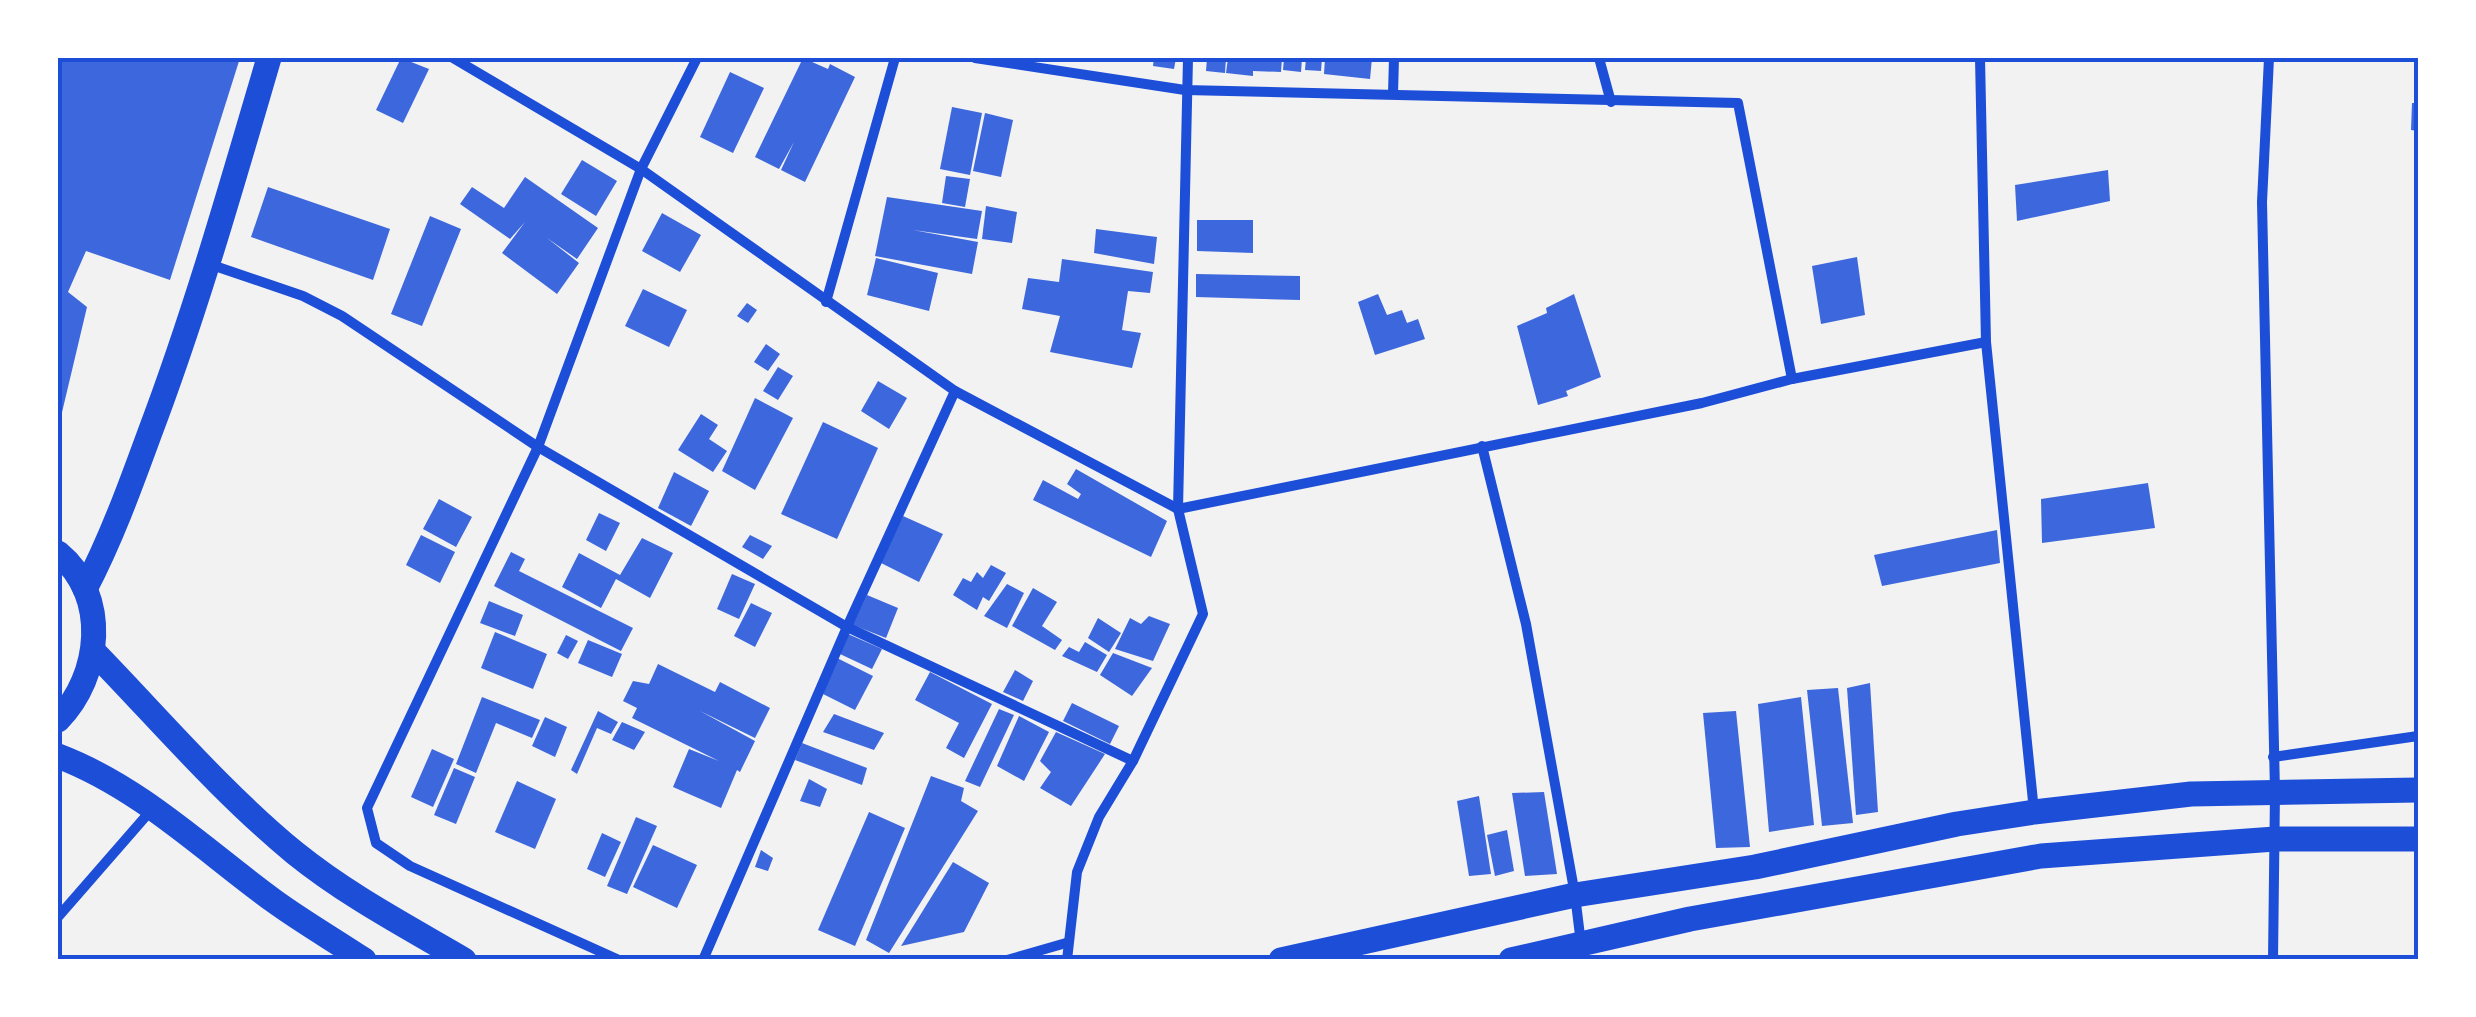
<svg xmlns="http://www.w3.org/2000/svg" width="2476" height="1017" viewBox="0 0 2476 1017" font-family="'Playfair Display',serif">
<style>
.building{fill:#3d67dc}
.lines{fill:none;stroke-linecap:round;stroke-linejoin:round}
.minor{stroke:#1d4ed8;stroke-width:10}
.primary{stroke:#1d4ed8;stroke-width:25}
.neatline{fill:none;stroke:#1d4ed8;stroke-width:4}
</style>
<rect width="100%" height="100%" fill="#f2f2f2"/>
<g class="building">
<polygon points="58,58 240,58 170,280 86,251 68,292 87,307 59,425"/>
<polygon points="401,58 429,69 403,123 376,110"/>
<polygon points="803,58 828,69 830,64 855,77 805,182 781,170 794,142 779,169 755,157"/>
<polygon points="1154,58 1176,58 1174,69 1153,66"/>
<polygon points="1207,58 1226,58 1225,73 1206,71"/>
<polygon points="1228,58 1282,58 1281,72 1253,71 1253,76 1226,73"/>
<polygon points="1284,58 1302,58 1301,72 1283,70"/>
<polygon points="1306,58 1322,58 1321,71 1305,70"/>
<polygon points="1325,58 1372,58 1370,79 1324,74"/>
<polygon points="730,72 764,88 733,153 700,137"/>
<polygon points="2412,103 2418,103 2418,131 2411,130"/>
<polygon points="952,107 982,113 970,175 940,169"/>
<polygon points="985,113 1013,120 1001,177 973,171"/>
<polygon points="582,160 617,181 596,216 561,194"/>
<polygon points="2108,170 2110,201 2017,221 2015,185"/>
<polygon points="946,176 970,179 965,207 942,203"/>
<polygon points="525,177 598,228 577,259 547,238 579,263 557,294 502,253 525,222 510,239 460,204 472,187 504,208"/>
<polygon points="268,187 390,229 373,280 251,237"/>
<polygon points="887,197 982,211 977,239 913,230 978,242 972,274 875,256"/>
<polygon points="986,206 1017,212 1012,243 982,239"/>
<polygon points="662,213 701,235 680,272 642,251"/>
<polygon points="430,216 461,229 422,326 391,314"/>
<polygon points="1197,220 1253,220 1253,253 1197,251"/>
<polygon points="1096,229 1157,237 1154,264 1094,253"/>
<polygon points="1857,257 1865,315 1821,324 1812,266"/>
<polygon points="876,258 938,273 929,311 867,295"/>
<polygon points="1062,259 1153,272 1150,293 1128,291 1122,330 1141,333 1132,368 1050,352 1060,316 1022,309 1028,278 1059,282"/>
<polygon points="1196,274 1300,276 1300,300 1196,297"/>
<polygon points="643,289 687,310 669,347 625,326"/>
<polygon points="1378,294 1387,315 1402,310 1407,323 1418,319 1425,339 1375,355 1358,302"/>
<polygon points="1574,294 1601,377 1566,391 1568,396 1538,405 1517,326 1547,313 1546,308"/>
<polygon points="747,303 757,310 748,323 737,316"/>
<polygon points="766,344 780,354 768,371 754,362"/>
<polygon points="778,367 793,376 778,400 763,391"/>
<polygon points="878,381 907,398 889,429 861,411"/>
<polygon points="755,398 793,418 755,490 722,471"/>
<polygon points="701,414 718,425 709,439 727,451 713,472 678,450"/>
<polygon points="823,422 878,448 837,539 781,514"/>
<polygon points="1076,469 1167,521 1151,557 1033,500 1043,480 1078,499 1081,494 1067,484"/>
<polygon points="674,472 709,491 691,526 658,508"/>
<polygon points="2148,483 2155,528 2042,543 2041,499"/>
<polygon points="439,499 472,517 456,547 423,529"/>
<polygon points="599,513 620,523 606,551 586,540"/>
<polygon points="903,516 943,534 919,582 879,562"/>
<polygon points="1997,530 2000,563 1882,586 1874,555"/>
<polygon points="421,535 455,552 440,583 406,565"/>
<polygon points="750,535 772,546 763,559 742,547"/>
<polygon points="642,538 673,553 650,598 616,579 601,608 562,587 579,553 620,575"/>
<polygon points="511,552 525,559 519,571 633,628 621,651 494,586"/>
<polygon points="991,565 1006,573 989,601 983,597 977,610 953,595 963,578 971,582 977,572 983,578"/>
<polygon points="732,574 755,584 739,619 717,609"/>
<polygon points="1007,584 1024,593 1007,628 984,616"/>
<polygon points="1033,588 1057,602 1042,626 1062,640 1055,650 1012,626"/>
<polygon points="867,595 898,608 886,638 853,625"/>
<polygon points="489,601 523,615 515,636 480,623"/>
<polygon points="751,603 772,613 755,647 734,636"/>
<polygon points="1149,616 1170,624 1153,661 1115,649 1130,618 1141,624"/>
<polygon points="1098,618 1121,633 1109,652 1088,638"/>
<polygon points="495,632 547,654 533,689 481,668"/>
<polygon points="848,634 882,649 872,669 840,654"/>
<polygon points="566,635 578,641 568,659 557,653"/>
<polygon points="588,640 622,654 612,677 578,663"/>
<polygon points="1085,642 1107,655 1097,672 1062,656 1069,647 1079,652"/>
<polygon points="1113,653 1152,668 1132,696 1100,675"/>
<polygon points="837,658 873,676 855,710 823,694"/>
<polygon points="658,664 715,692 720,682 770,708 755,738 700,711 755,741 740,772 737,770 721,808 673,787 689,749 719,761 632,718 637,708 623,701 633,681 649,684"/>
<polygon points="1015,670 1033,681 1023,701 1003,692"/>
<polygon points="930,672 992,704 964,758 946,748 959,723 915,700"/>
<polygon points="1870,683 1878,812 1856,815 1847,688"/>
<polygon points="1838,688 1853,823 1822,826 1807,690"/>
<polygon points="482,697 540,720 532,738 496,723 476,773 456,764"/>
<polygon points="1801,697 1814,825 1769,832 1758,704"/>
<polygon points="1072,703 1119,726 1110,744 1063,721"/>
<polygon points="999,709 1014,715 980,787 965,781"/>
<polygon points="598,711 618,722 611,734 597,728 577,774 571,770"/>
<polygon points="1736,711 1750,847 1716,848 1703,713"/>
<polygon points="834,714 884,733 874,750 823,732"/>
<polygon points="1019,716 1049,732 1024,781 997,766"/>
<polygon points="545,717 567,727 555,757 532,746"/>
<polygon points="622,722 645,732 634,750 612,740"/>
<polygon points="1056,732 1105,754 1071,806 1040,788 1051,772 1040,761"/>
<polygon points="802,743 867,768 862,785 795,760"/>
<polygon points="432,749 454,759 433,807 411,797"/>
<polygon points="454,768 475,777 456,824 434,815"/>
<polygon points="931,776 964,788 961,801 978,811 889,953 866,940"/>
<polygon points="809,779 827,789 820,807 800,801"/>
<polygon points="517,781 556,799 535,849 495,832"/>
<polygon points="1544,792 1557,874 1525,876 1512,793"/>
<polygon points="1479,796 1491,874 1469,876 1457,801"/>
<polygon points="869,812 905,828 855,946 818,930"/>
<polygon points="636,817 657,826 627,894 607,886"/>
<polygon points="1507,830 1514,871 1495,876 1487,835"/>
<polygon points="602,833 621,842 605,877 587,869"/>
<polygon points="653,845 697,865 677,908 633,887"/>
<polygon points="761,850 773,858 768,871 755,867"/>
<polygon points="953,862 989,883 964,932 901,946"/>
</g>
<g class="lines">
<g class="minor">
<polyline points="453,58 641,169 955,391 1178,509 1702,403 1792,379 1986,342"/>
<polyline points="975,58 1185,90 1738,103 1792,379"/>
<polyline points="1599,58 1611,102"/>
<polyline points="1980,58 1986,342 2034,811"/>
<polyline points="2269,58 2262,202 2275,792 2273,960"/>
<polyline points="1393,94 1394,58"/>
<polyline points="209,264 303,296 342,316 538,447 847,627 1133,761"/>
<polyline points="826,302 895,58"/>
<polyline points="1482,446 1526,624 1575,895 1583,960"/>
<polyline points="2273,757 2418,736"/>
<polyline points="58,917 153,808"/>
<polyline points="619,960 410,866 376,843 367,808 538,447 641,169 697,58"/>
<polyline points="703,960 847,627 955,391"/>
<polyline points="1007,960 1066,943"/>
<polyline points="1067,960 1077,872 1099,817 1133,761 1203,614 1178,509 1188,58"/>
</g>
<g class="primary">
<path d="M58,553C110,596 101,676 58,720"/>
<path d="M85,589C111,539 130,487 149,435C196,311 232,184 269,58"/>
<path d="M94,652C160,720 221,792 295,853C347,895 406,926 464,960"/>
<path d="M58,756C140,787 204,850 274,901C303,922 334,940 364,960"/>
<polyline points="1281,960 1575,895 1755,867 1957,824 2034,812 2191,794 2418,790"/>
<polyline points="1511,960 1690,919 2041,856 2275,839 2418,839"/>
</g>
</g>
<rect width="2476" height="1017" fill="none" stroke="#ffffff" stroke-width="120"/>
<rect x="60" y="60" width="2356" height="897" class="neatline"/>
</svg>
